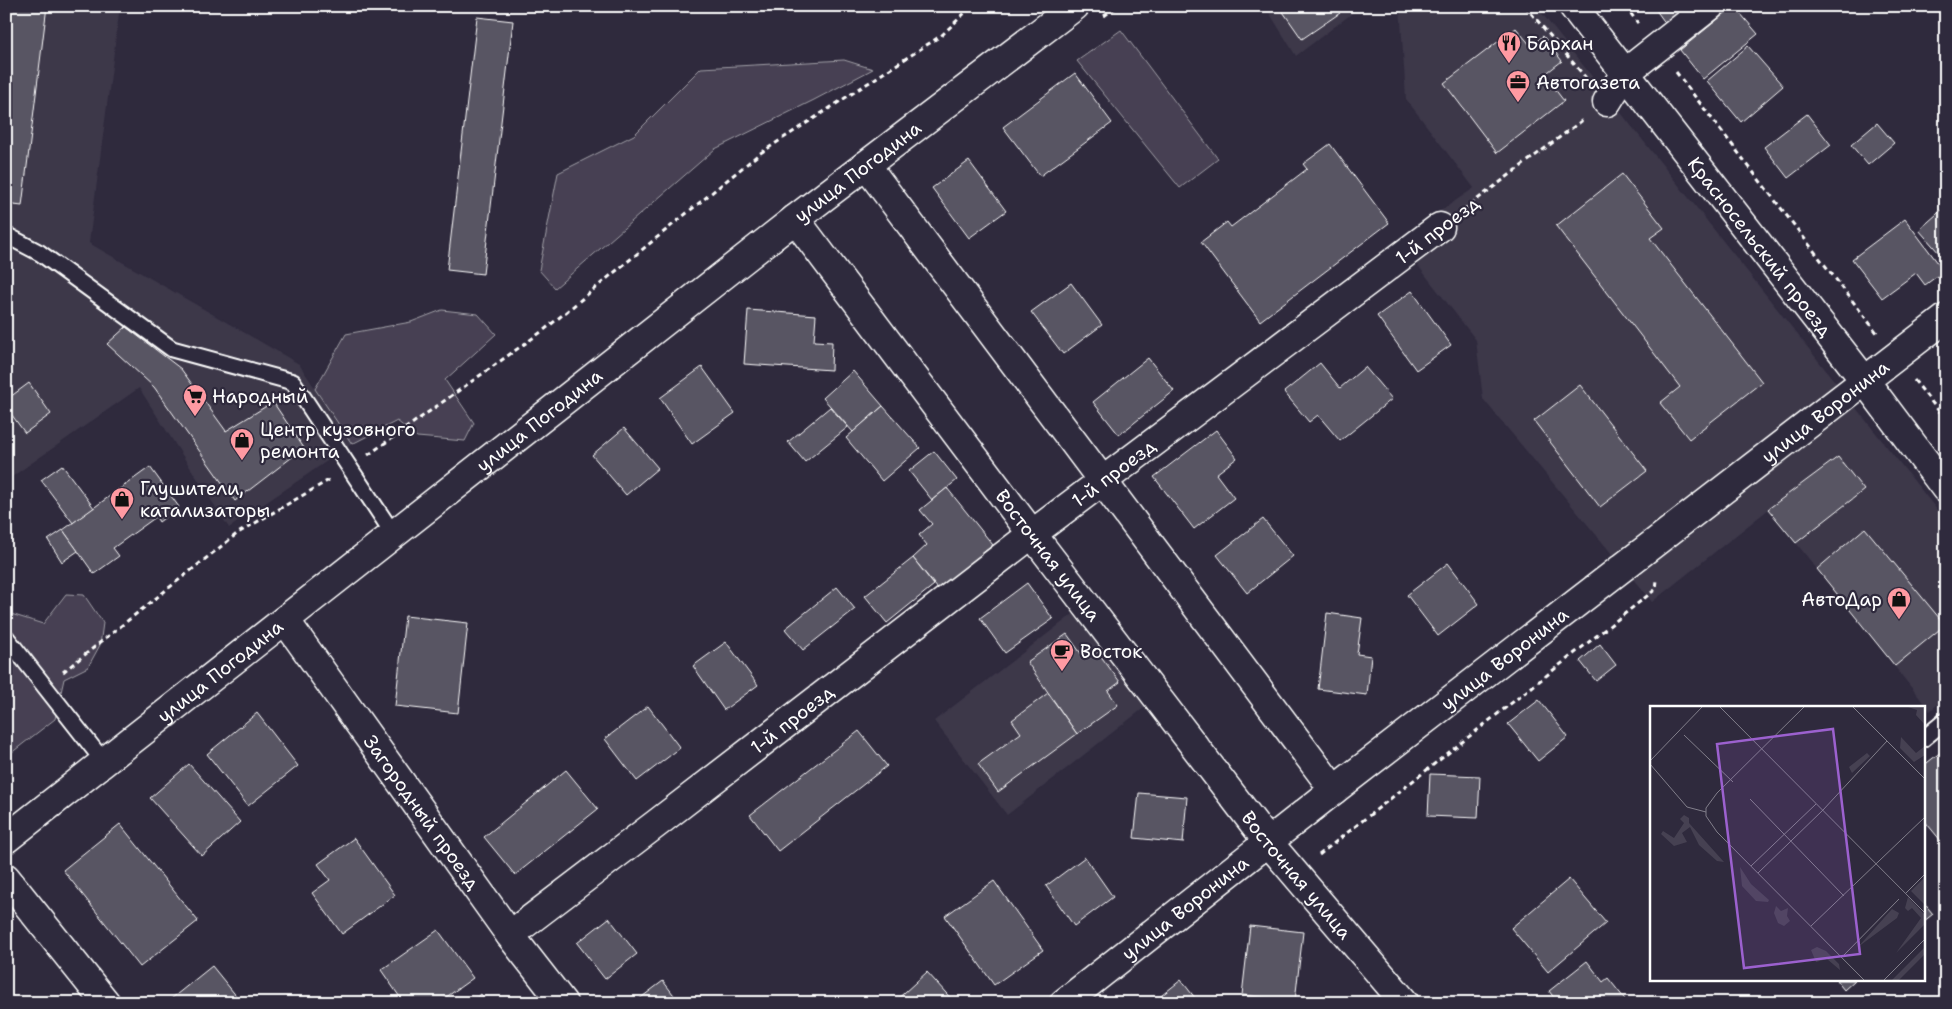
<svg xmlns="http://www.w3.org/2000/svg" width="1952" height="1009" viewBox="0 0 1952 1009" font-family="'Shantell Sans',sans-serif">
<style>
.built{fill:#3c3749}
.green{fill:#464152;stroke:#a2a0a8}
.building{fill:#595564;stroke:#fff}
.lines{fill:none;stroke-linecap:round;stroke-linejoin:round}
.service-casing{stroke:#fff;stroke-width:19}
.minor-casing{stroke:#fff;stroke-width:31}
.tertiary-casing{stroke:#fff;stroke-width:31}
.path{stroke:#fff;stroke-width:3;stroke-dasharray:5 4;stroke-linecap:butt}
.service{stroke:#2f2a3d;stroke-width:15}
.minor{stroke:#2f2a3d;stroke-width:28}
.tertiary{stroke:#2f2a3d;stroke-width:28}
.labels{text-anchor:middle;stroke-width:4.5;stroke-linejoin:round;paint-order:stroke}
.poi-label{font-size:19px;fill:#fff;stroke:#2f2a3d;text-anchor:start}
.street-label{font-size:19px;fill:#fff;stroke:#2f2a3d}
.inset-road{fill:none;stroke:#827f8b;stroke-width:1}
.view{fill:#9c61cf;fill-opacity:0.15;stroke:#9c61cf;stroke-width:2.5}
.inset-edge{fill:none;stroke:#fff;stroke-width:2.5}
</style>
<rect width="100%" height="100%" fill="#2f2a3d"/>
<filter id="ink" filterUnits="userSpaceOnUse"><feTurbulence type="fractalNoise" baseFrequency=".02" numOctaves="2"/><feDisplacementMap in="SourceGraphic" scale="10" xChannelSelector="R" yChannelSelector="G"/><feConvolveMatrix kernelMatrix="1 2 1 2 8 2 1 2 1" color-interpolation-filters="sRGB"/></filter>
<g filter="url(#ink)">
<g class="built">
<polygon points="6,6 120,6 89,243 299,364 352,444 229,528 139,388 6,481"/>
<polygon points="1265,6 1362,6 1296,56"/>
<polygon points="1400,6 1536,6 1946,521 1946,697 1930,711 1769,509 1652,602 1483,399 1476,340 1398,240 1474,188 1406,99"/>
<polygon points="1077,611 1149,704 1007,815 934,721"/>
</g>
<g class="green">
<polygon points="1121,30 1218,159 1180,188 1077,61"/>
<polygon points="844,60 873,69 814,100 715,149 555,288 539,270 558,173 634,135 701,68"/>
<polygon points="442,310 478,314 496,334 445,380 474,423 465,441 417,437 397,421 352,444 315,389 346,334 411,322"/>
<polygon points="66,594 84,595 103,623 100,645 88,667 64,679 55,719 6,757 6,615 11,614 43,624"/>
</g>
<g class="building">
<polygon points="12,6 47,6 22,206 6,204 6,48"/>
<polygon points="1279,6 1336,6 1340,13 1302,39"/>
<polygon points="1653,6 1689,6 1666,24"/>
<polygon points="1734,6 1758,34 1703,79 1680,50"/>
<polygon points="477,17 513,21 483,274 447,270"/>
<polygon points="1516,28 1531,46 1543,36 1562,61 1544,75 1564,101 1497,153 1444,83"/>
<polygon points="1748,46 1783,86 1741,122 1707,81"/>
<polygon points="1075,73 1112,123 1040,176 1003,127"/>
<polygon points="1807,114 1831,145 1788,178 1764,147"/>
<polygon points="1877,123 1894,143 1868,165 1851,145"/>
<polygon points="1330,144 1389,223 1260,321 1201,242 1227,222 1231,227 1307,169 1303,164"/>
<polygon points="969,161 1006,211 969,238 932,188"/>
<polygon points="1622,174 1664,228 1650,238 1762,382 1689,439 1660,403 1680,387 1556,226"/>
<polygon points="1946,206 1946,261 1919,230"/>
<polygon points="1905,219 1944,271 1925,285 1916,273 1882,298 1852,259"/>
<polygon points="1071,283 1102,325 1063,354 1031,312"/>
<polygon points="1412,291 1451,345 1416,370 1377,316"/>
<polygon points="748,310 816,315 814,341 832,342 831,370 744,364"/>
<polygon points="126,327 181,369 226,431 273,402 304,448 235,501 154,387 107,344"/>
<polygon points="1148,358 1174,391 1119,435 1093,402"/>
<polygon points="1320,363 1340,388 1365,367 1392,399 1340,441 1318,415 1309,422 1284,392"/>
<polygon points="702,367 735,413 692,444 660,398"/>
<polygon points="853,371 883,406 853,432 823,398"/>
<polygon points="29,383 51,414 25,433 6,407 6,400"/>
<polygon points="1580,385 1647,471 1600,507 1534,421"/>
<polygon points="883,406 920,448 882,481 846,438"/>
<polygon points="830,407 848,427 805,462 788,442"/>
<polygon points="624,428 658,468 626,495 592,455"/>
<polygon points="1216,430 1237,458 1216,474 1234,498 1194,529 1154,477"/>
<polygon points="934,451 957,480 932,500 909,471"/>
<polygon points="1838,457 1864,490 1796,543 1768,509"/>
<polygon points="62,465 94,508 73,523 41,480"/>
<polygon points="150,467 179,507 159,522 156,517 113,548 119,556 94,574 63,530"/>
<polygon points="947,488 993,545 938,589 913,558 927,545 919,535 932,524 920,510"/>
<polygon points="1263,519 1293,556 1247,593 1217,555"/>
<polygon points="1865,528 1945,625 1895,666 1817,569"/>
<polygon points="63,530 78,551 62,562 48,540"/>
<polygon points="913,558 934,585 887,623 865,596"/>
<polygon points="1448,563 1479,604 1438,636 1407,595"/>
<polygon points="1027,583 1053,619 1005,653 980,618"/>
<polygon points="837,587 855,609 803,650 785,629"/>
<polygon points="1327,613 1362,618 1357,654 1371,656 1367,695 1318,689"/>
<polygon points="405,616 468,623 458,713 395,706"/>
<polygon points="1067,634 1085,659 1097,651 1120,682 1108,691 1118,705 1077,734 1027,662"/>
<polygon points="726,642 758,685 724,710 693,666"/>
<polygon points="1600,644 1616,665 1596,681 1580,661"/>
<polygon points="1048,693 1077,734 998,792 978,764 1021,733 1012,720"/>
<polygon points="1539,700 1568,737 1538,761 1508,724"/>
<polygon points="648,706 680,748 637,781 605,739"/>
<polygon points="257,713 298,766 248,806 207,754"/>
<polygon points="859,731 887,766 778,851 750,815"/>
<polygon points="1946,748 1946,847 1923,819 1923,766"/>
<polygon points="189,764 240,822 202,856 150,798"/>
<polygon points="566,770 598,809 515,875 484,837"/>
<polygon points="1430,774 1480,776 1478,818 1428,816"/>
<polygon points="1139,793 1187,797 1183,843 1134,838"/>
<polygon points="120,824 198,921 140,967 63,870"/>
<polygon points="354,838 395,895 342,934 312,893 330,880 318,864"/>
<polygon points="1085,857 1113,897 1074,926 1046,886"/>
<polygon points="1569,879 1606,923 1548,972 1511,928"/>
<polygon points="994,881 1043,950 994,985 945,916"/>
<polygon points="1923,902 1933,914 1923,922"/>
<polygon points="609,918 637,954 605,979 577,943"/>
<polygon points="1250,926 1303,932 1295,1001 1242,995"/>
<polygon points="438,930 473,978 438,1003 404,1003 381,970"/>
<polygon points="1587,961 1603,982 1608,978 1628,1003 1558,1003 1549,991"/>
<polygon points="212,966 242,1003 166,1003"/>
<polygon points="927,972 955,1003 893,1003"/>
<polygon points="1181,980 1199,1003 1152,1003"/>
<polygon points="1836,980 1855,980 1844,990"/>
<polygon points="663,981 680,1003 634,1003"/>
<polygon points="481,994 488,1003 470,1003"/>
</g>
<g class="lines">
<g class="service-casing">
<g id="service">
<polyline points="6,235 40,253 172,349 293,382 394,535"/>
<polyline points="6,637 104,762"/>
<polyline points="1923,739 1946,720"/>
</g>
</g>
<g class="minor-casing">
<g id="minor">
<polyline points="1607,102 1625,73 1710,6"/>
<polyline points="866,165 1334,790"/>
<path id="s1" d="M795,219L1032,534L1268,842L1405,1003"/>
<path id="s2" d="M285,620L510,935L563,1003"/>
<polyline points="6,878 106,1003"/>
<path id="s3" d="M510,935L656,824L1032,534L1440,227"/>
<path id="s4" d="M1064,1003L1334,790L1946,318"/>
</g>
</g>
<g class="tertiary-casing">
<g id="tertiary">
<path id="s5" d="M1573,6L1865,381L1946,489"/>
<path id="s6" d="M6,839L795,219L1075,6"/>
</g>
</g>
<g class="path">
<polyline points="1525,6 1586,78"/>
<polyline points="1625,6 1638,23"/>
<polyline points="1104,16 1118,6"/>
<polyline points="1676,72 1878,334"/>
<polyline points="1463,210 1584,119"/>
<polyline points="1914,380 1946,420"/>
<polyline points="368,455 544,330 759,154 942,35 972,6"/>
<polyline points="63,672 238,533 329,480"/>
<polyline points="1319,855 1656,589 1657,580"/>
</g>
<use href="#service" class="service"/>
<use href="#minor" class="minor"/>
<use href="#tertiary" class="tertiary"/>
</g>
</g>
<defs>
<g id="restaurant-pin" transform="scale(1.25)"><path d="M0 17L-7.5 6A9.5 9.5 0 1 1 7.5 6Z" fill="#ff9aa2" stroke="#2f2a3d"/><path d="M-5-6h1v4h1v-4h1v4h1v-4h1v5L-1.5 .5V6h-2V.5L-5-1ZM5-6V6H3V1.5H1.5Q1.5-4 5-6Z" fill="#111"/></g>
<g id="office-pin" transform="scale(1.25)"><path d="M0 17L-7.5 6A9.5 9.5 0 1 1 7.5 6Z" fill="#ff9aa2" stroke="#2f2a3d"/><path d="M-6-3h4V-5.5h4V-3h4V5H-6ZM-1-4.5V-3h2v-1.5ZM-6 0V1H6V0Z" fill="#111"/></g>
<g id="supermarket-pin" transform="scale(1.25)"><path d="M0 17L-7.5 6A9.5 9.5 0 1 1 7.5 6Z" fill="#ff9aa2" stroke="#2f2a3d"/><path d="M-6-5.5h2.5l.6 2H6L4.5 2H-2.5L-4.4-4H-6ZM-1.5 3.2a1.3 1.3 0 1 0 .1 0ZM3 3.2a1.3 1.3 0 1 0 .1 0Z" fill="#111"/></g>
<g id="shop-pin" transform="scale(1.25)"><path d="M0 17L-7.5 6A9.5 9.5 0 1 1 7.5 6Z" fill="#ff9aa2" stroke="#2f2a3d"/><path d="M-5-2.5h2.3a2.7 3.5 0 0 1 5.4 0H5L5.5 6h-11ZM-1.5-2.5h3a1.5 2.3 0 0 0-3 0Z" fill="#111"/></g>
<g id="cafe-pin" transform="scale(1.25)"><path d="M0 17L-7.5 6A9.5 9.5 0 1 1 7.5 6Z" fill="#ff9aa2" stroke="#2f2a3d"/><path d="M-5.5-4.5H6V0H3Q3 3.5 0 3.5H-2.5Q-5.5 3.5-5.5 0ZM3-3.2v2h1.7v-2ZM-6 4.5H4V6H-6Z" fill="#111"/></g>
</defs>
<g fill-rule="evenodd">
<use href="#restaurant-pin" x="1509" y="43"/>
<use href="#office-pin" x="1518" y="82"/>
<use href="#supermarket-pin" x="195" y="396"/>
<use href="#shop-pin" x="242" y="440"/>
<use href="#shop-pin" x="122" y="499"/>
<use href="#shop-pin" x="1899" y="599"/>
<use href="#cafe-pin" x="1062" y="651"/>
</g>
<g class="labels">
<g class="poi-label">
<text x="1526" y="50">Бархан</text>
<text x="1536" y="89">Автогазета</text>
<text x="212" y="403">Народный</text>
<text x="260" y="436">Центр кузовного<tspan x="260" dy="22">ремонта</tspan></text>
<text x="140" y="495">Глушители,<tspan x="140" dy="22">катализаторы</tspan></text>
<text x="1882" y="606" text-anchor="end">АвтоДар</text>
<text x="1080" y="658">Восток</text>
</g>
<g class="street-label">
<text dy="7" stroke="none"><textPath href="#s6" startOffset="1082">улица Погодина</textPath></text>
<text transform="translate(1437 230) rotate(-37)" y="7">1-й проезд</text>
<text dy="7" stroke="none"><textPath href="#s5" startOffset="305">Красносельский проезд</textPath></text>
<text dy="7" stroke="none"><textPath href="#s4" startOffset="964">улица Воронина</textPath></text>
<text dy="7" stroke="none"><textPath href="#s6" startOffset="678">улица Погодина</textPath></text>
<text dy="7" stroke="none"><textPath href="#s3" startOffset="760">1-й проезд</textPath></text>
<text dy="7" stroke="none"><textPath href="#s1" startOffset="421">Восточная улица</textPath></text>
<text dy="7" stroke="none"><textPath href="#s4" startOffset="559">улица Воронина</textPath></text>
<text dy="7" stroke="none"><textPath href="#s6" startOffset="272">улица Погодина</textPath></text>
<text dy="7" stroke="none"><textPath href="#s3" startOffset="355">1-й проезд</textPath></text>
<text dy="7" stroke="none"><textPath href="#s2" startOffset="236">Загородный проезд</textPath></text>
<text dy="7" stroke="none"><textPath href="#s1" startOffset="826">Восточная улица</textPath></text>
<text dy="7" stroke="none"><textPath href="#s4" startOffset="154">улица Воронина</textPath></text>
</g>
</g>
<g transform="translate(1650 706)">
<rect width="275" height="275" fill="#2f2a3d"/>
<path d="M255,0H272L275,3V19L266,9L267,4ZM251,31L266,47L275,40V49L264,56L250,42ZM217,47L220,50L202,67L199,61ZM34,109L39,112V117L74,156L67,155L49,139L40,121L32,127L37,136L24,140L11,128L13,125L24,132L34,117L30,113ZM90,161L101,178L119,194L118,196L106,195L92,180ZM274,172L275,173V199L261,185ZM258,191L274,208L275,218L246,247L271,212L262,202L258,205L255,202ZM126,200L131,205L138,202L137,210L140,215L134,220L128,217L124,207ZM242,203L249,207L247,212L208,241ZM167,241L176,245L189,258L190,264L177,253L166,256L161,244ZM275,241V248L248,275H241Z" fill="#464152"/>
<path class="inset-road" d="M69,0L275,207M155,0L67,87L56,102V110L67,126L215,275M202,0L275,73M34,29L83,76M0,55L53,0M0,58L37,101L56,106M100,93L194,190M101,160L166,98M108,167L173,104L237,35M256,187L275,168M161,220L275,111M192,251L249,193M233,275L275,233"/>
<path class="view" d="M183,23L210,248L94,262L67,38Z"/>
<rect width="275" height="275" class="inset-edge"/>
</g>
<rect width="1952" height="1009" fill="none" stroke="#2f2a3d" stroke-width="25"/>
<rect x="12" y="12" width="1927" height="984" fill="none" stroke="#fff" stroke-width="2" filter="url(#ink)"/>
</svg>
